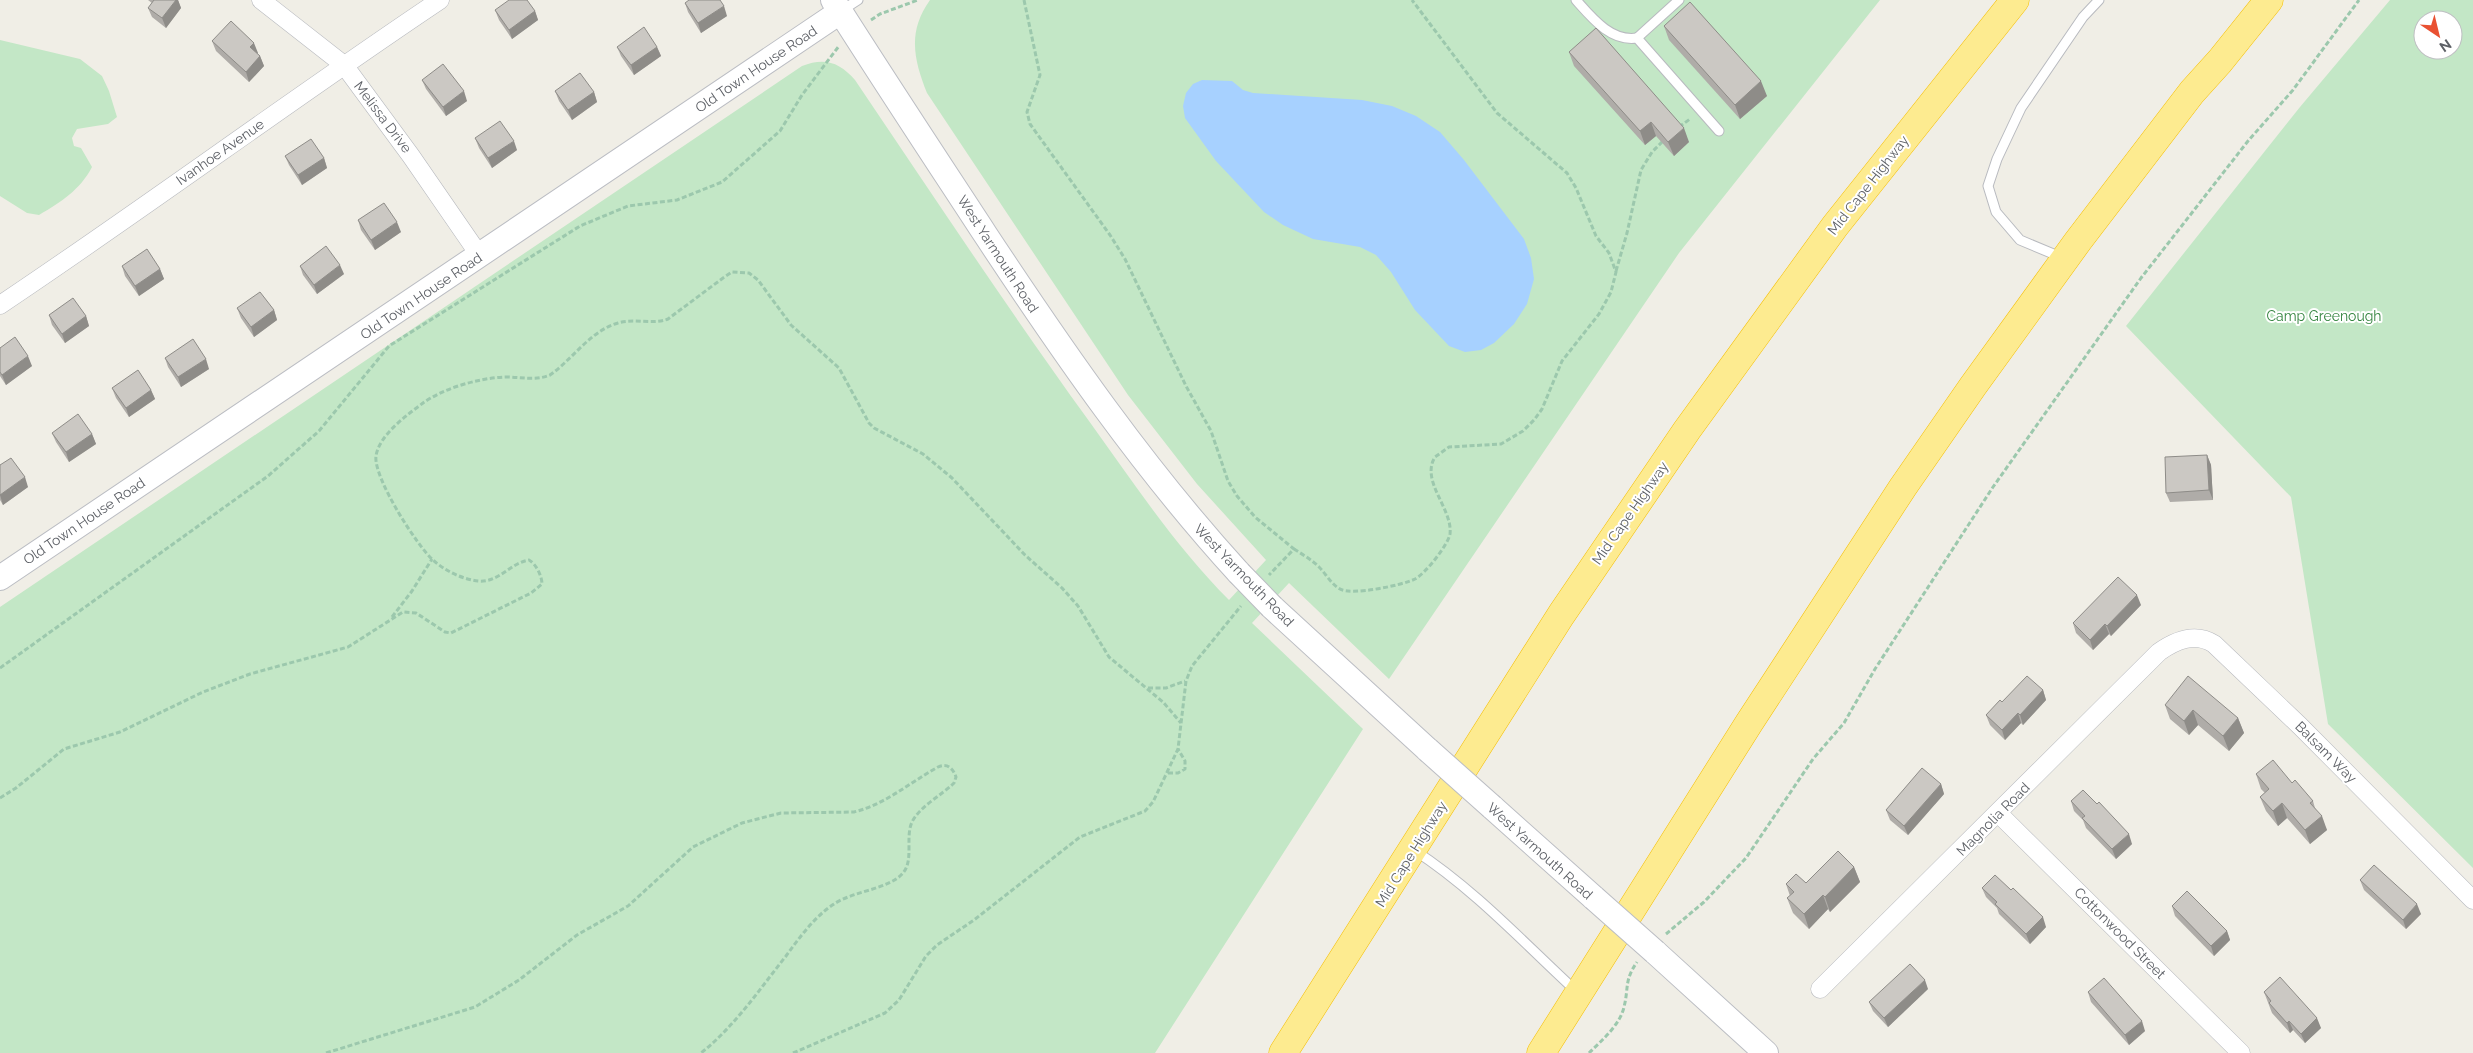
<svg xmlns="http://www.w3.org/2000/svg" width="2473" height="1053" viewBox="0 0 2473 1053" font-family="Raleway,sans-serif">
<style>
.green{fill:#c3e7c6;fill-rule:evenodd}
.water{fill:#a7d1ff}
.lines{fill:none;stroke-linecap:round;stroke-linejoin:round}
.service-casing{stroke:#b8babf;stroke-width:11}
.minor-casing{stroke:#b8babf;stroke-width:19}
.secondary-casing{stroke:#bbbdc3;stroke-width:26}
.motorway-casing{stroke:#f5be01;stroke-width:29}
.path{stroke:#9cc8ad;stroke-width:3;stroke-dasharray:5 2.5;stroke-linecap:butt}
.service{stroke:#fff;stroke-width:9}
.minor{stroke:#fff;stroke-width:18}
.secondary{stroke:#fff;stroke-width:24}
.motorway{stroke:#fdeb90;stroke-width:28}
.secondary-bridge-casing{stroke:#bbbdc3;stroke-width:26;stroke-linecap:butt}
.secondary-bridge{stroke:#fff;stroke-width:24}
.wall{fill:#afaca8}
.shaded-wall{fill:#8e8c88}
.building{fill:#cbc8c3;stroke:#8e8c88}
.labels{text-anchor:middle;stroke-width:4;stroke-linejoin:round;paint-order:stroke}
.street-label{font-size:14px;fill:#5d6066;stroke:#fff}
.park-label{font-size:14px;fill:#358540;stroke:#fff}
</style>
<rect width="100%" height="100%" fill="#f0eee6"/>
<g class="green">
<path d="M930,0H1880L1679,253L1389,679L1289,583L1252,623L1363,729L1155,1053H0V607L802,66C824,57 840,62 855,80C932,194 1008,309 1089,421C1133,482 1175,546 1229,600L1266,560L1197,484L1128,395L927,93C914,60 907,32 930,0Z"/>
<path d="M2390,0H2473V868L2328,724L2291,497L2126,326L2300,107ZM2423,20H2453V50H2423Z"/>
<path d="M0,40L80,59L102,76L109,91L117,117L108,124L77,129L72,138L74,146L81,148L92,167C80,190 61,202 39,215L27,213L0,196Z"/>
</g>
<polygon class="water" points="1202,80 1232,81 1243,90 1253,93 1362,100 1392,106 1416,116 1440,132 1464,160 1524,239 1531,258 1534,279 1527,304 1514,324 1494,343 1481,350 1465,352 1449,346 1415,310 1391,272 1376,255 1360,247 1313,239 1283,225 1264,212 1216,161 1185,118 1183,106 1186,93 1193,84"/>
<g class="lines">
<g class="service-casing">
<g id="service">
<path d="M1576,0C1592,18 1611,42 1637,38L1719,131"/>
<polyline points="841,11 858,0"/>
<polyline points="1637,38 1679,0"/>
<polyline points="2063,258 2020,240 1996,212 1988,186 1997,159 2021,108 2083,17 2099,0"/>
<path d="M1414,850C1474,889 1523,942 1576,991"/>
</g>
</g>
<g class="minor-casing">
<g id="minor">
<polyline points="261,0 344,65 411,156 480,256"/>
<path d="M0,305C148,206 292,99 440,0"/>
<polyline points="1999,814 2241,1053"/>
<path d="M1820,989L2159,652C2176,640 2195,632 2214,644L2300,726L2473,900"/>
</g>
</g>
<g class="secondary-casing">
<g id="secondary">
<path d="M833,0C883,79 934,156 985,234C1063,352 1143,468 1239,573"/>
<polyline points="0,578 840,12"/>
<polyline points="1272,607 1428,750"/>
<polyline points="1492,807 1594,898"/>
<polyline points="1655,952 1766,1053"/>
</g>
</g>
<g class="motorway-casing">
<g id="motorway">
<polyline points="1283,1053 1561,615 1687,430 1835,226 2015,0"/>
<polyline points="1541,1053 1749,723 1903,487 1973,386 2078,241 2192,92 2220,61 2269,0"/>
</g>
</g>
<g class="path">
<polyline points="1024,0 1040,75 1027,112 1030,124 1110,235 1125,259 1186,386 1211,431 1228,481 1237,496 1255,517 1294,549 1269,575"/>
<polyline points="871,20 880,14 918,0"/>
<polyline points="1679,127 1690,119"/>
<polyline points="1616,271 1627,233 1641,170 1652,152 1665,139"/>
<path d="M1294,549C1302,554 1312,560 1319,567C1326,574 1331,584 1340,589C1351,596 1403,585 1415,579C1425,574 1448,545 1450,534C1453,509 1420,481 1435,457L1449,447L1501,444L1523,431L1534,420L1542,409L1562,361L1599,314L1611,292L1616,272L1609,253L1596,236L1576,188L1567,173L1497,113L1412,0"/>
<polyline points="392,617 412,591 432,559"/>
<polyline points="0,668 268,476 319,431 389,346 580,226 628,206 677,200 722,182 780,131 802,95 839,46"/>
<polyline points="1148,688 1166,688 1185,681"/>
<polyline points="1168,773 1178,773 1185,769 1185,761 1178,749"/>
<path d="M0,798L16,788L64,749L120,732L203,692L250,674L348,647L403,612L416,613L445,632L451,633L531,593L542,584C542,576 536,564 529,560C510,563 499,583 478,581C462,579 445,571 433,560C417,546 373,477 376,456C379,435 407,415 423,403C444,388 479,378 505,377C521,377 536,381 550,375C573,359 590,331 618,323C635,318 652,325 668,319L723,278L732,272L749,273L758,280L791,325L839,368L869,423L874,428L923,454L952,478L1025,555L1062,588L1078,606L1109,657L1163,702L1181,723"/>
<polyline points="1666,934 1704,902 1746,858 1813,759 1844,723 1875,669 1993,487 2141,278 2248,141 2293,90 2359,0"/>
<path d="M326,1053L475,1007L519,980L577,935L628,906L693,847L742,823L781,813L854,812C886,804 909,783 938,767C947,763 953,768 956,777L954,783C942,795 920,806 912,822C905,837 914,860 903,873C890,889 853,891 834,904C814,917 800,937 786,956C759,990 735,1026 701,1053"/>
<polyline points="793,1053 885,1013 899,1000 926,956 937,945 974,920 1080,837 1145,811 1153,802 1178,749 1186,681 1192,666 1241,606"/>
<path d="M1589,1053C1602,1040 1620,1025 1624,1007C1629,987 1624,981 1637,962"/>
</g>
<use href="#service" class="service"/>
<use href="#minor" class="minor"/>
<use href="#secondary" class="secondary"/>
<use href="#motorway" class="motorway"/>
<g class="secondary-bridge-casing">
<g id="secondary-bridge">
<polyline points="1239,573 1272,607"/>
<polyline points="1428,750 1492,807"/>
<polyline points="1594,898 1655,952"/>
</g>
</g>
<use href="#secondary-bridge" class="secondary-bridge"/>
</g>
<g class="wall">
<polygon points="148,0 178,0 181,8 166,28 152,17 148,8 152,3"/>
<polygon points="685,3 727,16 701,33 688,12"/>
<polygon points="495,10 535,11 538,20 512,39 499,20"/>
<polygon points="1664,26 1767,96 1740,119 1669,40"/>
<polygon points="212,41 258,53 257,53 260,56 264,66 249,82 216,51"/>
<polygon points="617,47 657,47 661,56 634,75 621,56"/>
<polygon points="1569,52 1689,142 1674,156 1656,136 1645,145 1574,66"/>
<polygon points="422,80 467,101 446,116 426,89"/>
<polygon points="555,91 594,92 597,102 572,120 559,101"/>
<polygon points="475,138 517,150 492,168 479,148"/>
<polygon points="285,156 324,158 327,168 302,185 289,165"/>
<polygon points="358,220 401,232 375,250 361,230"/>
<polygon points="122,266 160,269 164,279 139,296 125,276"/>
<polygon points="300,266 344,274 317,294 303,275"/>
<polygon points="237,308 274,310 277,320 254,337 241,318"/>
<polygon points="49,315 86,316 89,326 65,343 52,325"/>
<polygon points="0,348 32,366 6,385 0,376"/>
<polygon points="165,358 209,369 181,387 168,367"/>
<polygon points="112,388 151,390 155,399 129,417 116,398"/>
<polygon points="52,433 92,434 96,444 69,462 56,442"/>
<polygon points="2207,455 2211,465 2213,500 2170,502 2166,493"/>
<polygon points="0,465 28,487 3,505 0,500"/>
<polygon points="2141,605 2111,636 2109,634 2093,650 2076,633 2073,623"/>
<polygon points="2043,690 2046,700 2023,725 2021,723 2005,740 1990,725 1986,715 2002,702"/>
<polygon points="2165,705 2238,718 2244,733 2229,751 2198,725 2189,735 2170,719"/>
<polygon points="2256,774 2292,783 2313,801 2315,808 2327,830 2310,844 2287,818 2278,826 2266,811 2260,797 2265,793 2261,789"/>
<polygon points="1941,784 1944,794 1908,835 1890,820 1886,810"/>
<polygon points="2071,801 2132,844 2116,859 2086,828 2083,820 2074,811"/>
<polygon points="1854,867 1860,882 1830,912 1828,909 1809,929 1793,913 1787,898 1790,896 1786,884 1806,883"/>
<polygon points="2360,880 2421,914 2406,929 2364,890"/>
<polygon points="1982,888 2046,927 2030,944 1999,914 1997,908 1986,897"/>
<polygon points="2172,906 2227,931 2230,940 2214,956 2175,916"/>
<polygon points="1928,989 1888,1027 1873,1011 1869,1002"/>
<polygon points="2088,992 2145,1031 2129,1045 2091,1002"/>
<polygon points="2264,992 2321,1028 2305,1043 2293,1030 2290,1033 2272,1013"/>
</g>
<g class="shaded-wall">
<polygon points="176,0 178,0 181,8 166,28 162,18"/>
<polygon points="724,6 727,16 701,33 698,23"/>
<polygon points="535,11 538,20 512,39 509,30"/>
<polygon points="254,43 258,53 254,57 250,47"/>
<polygon points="657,47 661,56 634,75 631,65"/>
<polygon points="260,56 264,66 249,82 246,72"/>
<polygon points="1761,81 1767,96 1740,119 1735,105"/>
<polygon points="464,91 467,101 446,116 443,107"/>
<polygon points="594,92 597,102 572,120 568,110"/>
<polygon points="1651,122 1656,136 1645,145 1640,131"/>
<polygon points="1684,128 1689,142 1674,156 1668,142"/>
<polygon points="514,141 517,150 492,168 488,158"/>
<polygon points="324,158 327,168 302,185 298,175"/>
<polygon points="397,222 401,232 375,250 371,240"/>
<polygon points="340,265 344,274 317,294 314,285"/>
<polygon points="160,269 164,279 139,296 135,286"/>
<polygon points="274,310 277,320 254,337 251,327"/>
<polygon points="86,316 89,326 65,343 62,334"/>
<polygon points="28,356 32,366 6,385 2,375"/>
<polygon points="206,359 209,369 181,387 178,377"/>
<polygon points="151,390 155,399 129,417 126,408"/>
<polygon points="92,434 96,444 69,462 66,452"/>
<polygon points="2207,455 2211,465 2213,500 2209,490"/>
<polygon points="25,477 28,487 3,505 0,495"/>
<polygon points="2137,595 2141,605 2111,636 2107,626"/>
<polygon points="2105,624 2109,634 2093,650 2090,640"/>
<polygon points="2043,690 2046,700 2023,725 2020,715"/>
<polygon points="2193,710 2198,725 2189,735 2184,721"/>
<polygon points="2018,713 2021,723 2005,740 2002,730"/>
<polygon points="2238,718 2244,733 2229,751 2223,736"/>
<polygon points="1941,784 1944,794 1908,835 1904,826"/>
<polygon points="2282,803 2287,818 2278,826 2273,811"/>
<polygon points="2322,816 2327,830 2310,844 2305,830"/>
<polygon points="2129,834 2132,844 2116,859 2112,849"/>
<polygon points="1854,867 1860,882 1830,912 1825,897"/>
<polygon points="1823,895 1828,909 1809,929 1804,914"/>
<polygon points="2417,904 2421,914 2406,929 2403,920"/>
<polygon points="2043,917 2046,927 2030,944 2026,934"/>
<polygon points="2227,931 2230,940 2214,956 2211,946"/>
<polygon points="1925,980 1928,989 1888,1027 1884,1018"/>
<polygon points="2317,1018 2321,1028 2305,1043 2301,1034"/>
<polygon points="2142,1021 2145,1031 2129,1045 2125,1035"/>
<polygon points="2289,1021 2293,1030 2290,1033 2287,1023"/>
</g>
<g class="building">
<polygon points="154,0 176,0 162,18 148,8"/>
<polygon points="509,0 527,0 535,11 509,30 495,10"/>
<polygon points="689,0 720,0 724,6 698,23 685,3"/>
<polygon points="1690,2 1761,81 1735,105 1664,26"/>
<polygon points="231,21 254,43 250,47 260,56 246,72 212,41"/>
<polygon points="644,27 657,47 631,65 617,47"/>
<polygon points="1596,28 1684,128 1668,142 1651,122 1640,131 1569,52"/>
<polygon points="443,64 464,91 443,107 422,80"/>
<polygon points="580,73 594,92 568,110 555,91"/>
<polygon points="500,121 514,141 488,158 475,138"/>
<polygon points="311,139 324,158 298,175 285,156"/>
<polygon points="384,203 397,222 371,240 358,220"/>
<polygon points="326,246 340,265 314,285 300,266"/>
<polygon points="147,249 160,269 135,286 122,266"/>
<polygon points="260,292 274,310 251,327 237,308"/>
<polygon points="73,298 86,316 62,334 49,315"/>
<polygon points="15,337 28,356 2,375 0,372 0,348"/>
<polygon points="193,339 206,359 178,377 165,358"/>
<polygon points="138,370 151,390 126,408 112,388"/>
<polygon points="78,414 92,434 66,452 52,433"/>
<polygon points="2207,455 2209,490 2166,493 2165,457"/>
<polygon points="11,458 25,477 0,495 0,465"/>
<polygon points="2118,577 2137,595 2107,626 2105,624 2090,640 2073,623"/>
<polygon points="2027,676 2043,690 2020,715 2018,713 2002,730 1986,715 2000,700 2002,702"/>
<polygon points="2188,676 2238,718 2223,736 2193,710 2184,721 2165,705"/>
<polygon points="2273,760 2292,783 2295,780 2313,801 2310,803 2322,816 2305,830 2282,803 2273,811 2260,797 2269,789 2256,774"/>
<polygon points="1922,768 1941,784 1904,826 1886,810"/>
<polygon points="2083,790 2097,804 2099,802 2129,834 2112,849 2082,818 2085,816 2071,801"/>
<polygon points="1838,851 1854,867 1825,897 1823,895 1804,914 1787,898 1794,892 1786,884 1796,874 1806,883"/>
<polygon points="2374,865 2417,904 2403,920 2360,880"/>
<polygon points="1995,875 2011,890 2013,888 2043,917 2026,934 1995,904 1997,902 1982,888"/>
<polygon points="2187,891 2227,931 2211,946 2172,906"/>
<polygon points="1910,964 1925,980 1884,1018 1869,1002"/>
<polygon points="2280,977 2317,1018 2301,1034 2289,1021 2287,1023 2269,1003 2271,1001 2264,992"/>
<polygon points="2104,978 2142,1021 2125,1035 2088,992"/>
</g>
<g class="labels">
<g class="street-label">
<text transform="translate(756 69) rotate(-34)" y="5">Old Town House Road</text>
<text transform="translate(383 117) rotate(53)" y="5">Melissa Drive</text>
<text transform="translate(220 152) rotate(-35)" y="5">Ivanhoe Avenue</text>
<text transform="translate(1868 185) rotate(-52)" y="5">Mid Cape Highway</text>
<text transform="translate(998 254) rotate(57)" y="5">West Yarmouth Road</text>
<text transform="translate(421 296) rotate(-34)" y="5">Old Town House Road</text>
<text transform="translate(1630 513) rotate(-55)" y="5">Mid Cape Highway</text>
<text transform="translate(84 521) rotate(-34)" y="5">Old Town House Road</text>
<text transform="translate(1244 575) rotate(46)" y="5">West Yarmouth Road</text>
<text transform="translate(2326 752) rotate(45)" y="5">Balsam Way</text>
<text transform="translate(1993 819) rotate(-45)" y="5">Magnolia Road</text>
<text transform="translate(1540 851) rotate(42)" y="5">West Yarmouth Road</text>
<text transform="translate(1411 854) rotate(-58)" y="5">Mid Cape Highway</text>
<text transform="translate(2120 933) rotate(45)" y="5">Cottonwood Street</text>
</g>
<g class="park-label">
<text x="2324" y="321">Camp Greenough</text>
</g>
</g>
<g transform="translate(2438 35) rotate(145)"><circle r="24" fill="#ffffff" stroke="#bebfc2"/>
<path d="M0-4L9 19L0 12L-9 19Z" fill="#e95132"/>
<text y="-8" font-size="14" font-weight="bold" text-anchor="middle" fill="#5d6066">N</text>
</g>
</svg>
